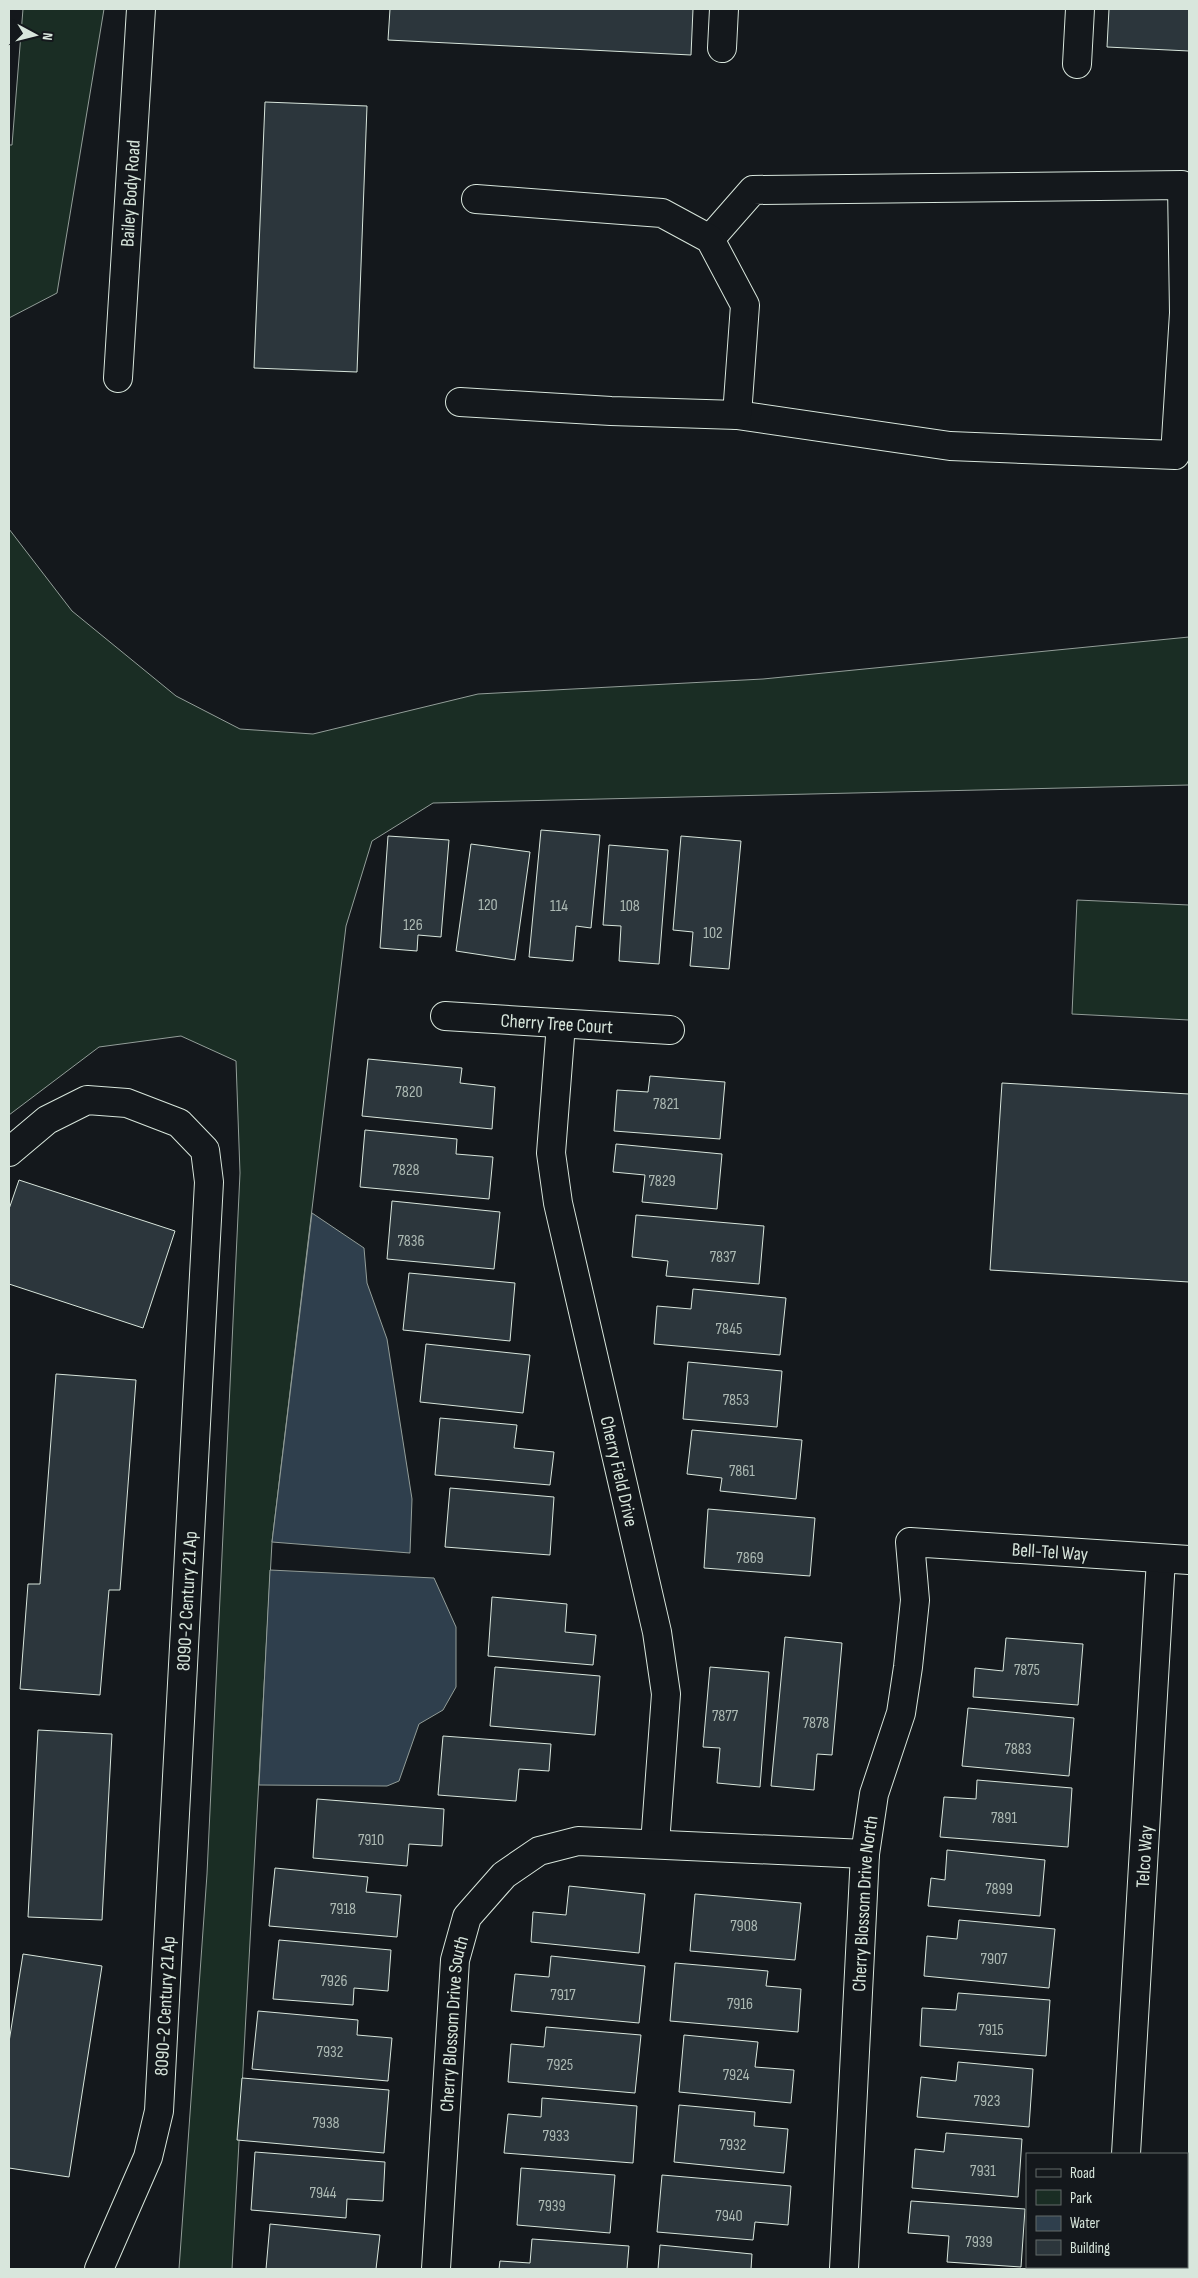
<svg xmlns="http://www.w3.org/2000/svg" width="1198" height="2278" viewBox="0 0 1198 2278" font-family="'Sofia Sans Condensed',sans-serif">
<style>
.green{fill:#1a2d24;stroke:#939e99}
.water{fill:#2f3f4d;stroke:#939e99}
.building{fill:#2c363c;stroke:#d8e6dc}
.lines{fill:none;stroke-linecap:round;stroke-linejoin:round}
.minor-casing{stroke:#d8e6dc;stroke-width:30}
.minor{stroke:#14181c;stroke-width:28}
.labels{text-anchor:middle;stroke-width:4;stroke-linejoin:round;paint-order:stroke}
.number-label{font-size:16px;fill:#adbab4}
.street-label{font-size:19px;fill:#d8e6dc;stroke:#14181c}
</style>
<rect width="100%" height="100%" fill="#14181c"/>
<g class="green">
<polygon points="23,9 104,9 57,293 9,318 9,145 12,145"/>
<polygon points="9,529 72,611 176,696 240,729 313,734 478,694 763,679 1189,637 1189,785 433,803 372,841 346,926 272,1542 232,2269 179,2269 207,1874 240,1173 236,1061 181,1036 99,1047 9,1115"/>
<polygon points="1077,900 1189,905 1189,1020 1072,1014"/>
</g>
<g class="water">
<polygon points="312,1213 364,1248 367,1283 387,1339 412,1499 410,1553 272,1542"/>
<polygon points="270,1570 434,1578 456,1627 456,1687 443,1710 419,1724 399,1781 387,1786 259,1785"/>
</g>
<g class="building">
<polygon points="390,9 693,9 691,55 388,40"/>
<polygon points="1109,9 1189,9 1189,51 1107,47"/>
<polygon points="265,102 367,106 357,372 254,368"/>
<polygon points="541,830 600,835 591,928 576,926 573,961 529,957"/>
<polygon points="388,836 449,840 441,937 418,935 417,951 380,948"/>
<polygon points="681,836 741,841 729,969 690,966 693,932 673,930"/>
<polygon points="471,844 530,852 515,960 456,951"/>
<polygon points="609,845 668,850 659,964 619,961 621,926 603,925"/>
<polygon points="368,1059 462,1068 460,1083 495,1087 492,1129 362,1116"/>
<polygon points="650,1076 725,1082 720,1139 614,1131 617,1090 648,1092"/>
<polygon points="1002,1083 1189,1094 1189,1282 990,1270"/>
<polygon points="365,1130 457,1139 456,1154 493,1157 489,1199 360,1187"/>
<polygon points="616,1144 722,1154 717,1209 642,1202 645,1175 613,1172"/>
<polygon points="19,1180 175,1231 143,1328 9,1284 9,1209"/>
<polygon points="392,1201 500,1212 494,1269 387,1259"/>
<polygon points="636,1215 764,1226 759,1284 666,1276 668,1261 632,1257"/>
<polygon points="409,1273 515,1283 510,1341 403,1330"/>
<polygon points="693,1289 786,1298 780,1355 654,1344 657,1306 691,1309"/>
<polygon points="426,1344 530,1355 523,1413 420,1402"/>
<polygon points="688,1362 782,1371 777,1427 683,1419"/>
<polygon points="56,1374 136,1380 120,1590 109,1590 100,1695 20,1689 28,1584 40,1584"/>
<polygon points="440,1418 517,1425 514,1448 554,1452 550,1485 435,1475"/>
<polygon points="692,1430 802,1440 796,1499 720,1491 722,1478 687,1474"/>
<polygon points="450,1488 554,1497 550,1555 445,1547"/>
<polygon points="708,1509 815,1518 810,1576 704,1568"/>
<polygon points="492,1597 567,1604 565,1632 596,1635 593,1665 488,1656"/>
<polygon points="785,1637 842,1643 832,1755 817,1754 814,1790 771,1786"/>
<polygon points="1006,1638 1083,1644 1078,1705 973,1697 975,1668 1003,1671"/>
<polygon points="495,1667 600,1676 595,1735 490,1726"/>
<polygon points="710,1667 769,1672 760,1787 717,1783 720,1748 703,1747"/>
<polygon points="968,1708 1074,1718 1069,1776 962,1766"/>
<polygon points="38,1730 112,1734 102,1920 28,1917"/>
<polygon points="443,1736 551,1744 549,1771 519,1769 516,1801 438,1795"/>
<polygon points="977,1780 1072,1788 1068,1847 940,1837 944,1797 976,1799"/>
<polygon points="317,1799 444,1809 442,1846 409,1844 407,1866 313,1858"/>
<polygon points="947,1850 1045,1860 1040,1916 928,1906 931,1878 945,1880"/>
<polygon points="275,1868 368,1877 366,1892 401,1895 397,1937 269,1926"/>
<polygon points="569,1886 645,1894 639,1953 531,1942 533,1912 566,1915"/>
<polygon points="695,1894 801,1903 795,1960 690,1951"/>
<polygon points="959,1920 1055,1929 1049,1988 924,1976 927,1936 957,1939"/>
<polygon points="279,1940 391,1950 388,1991 354,1988 353,2005 273,1999"/>
<polygon points="23,1954 102,1966 69,2177 9,2168 9,2042"/>
<polygon points="551,1956 645,1966 639,2023 511,2011 515,1974 549,1977"/>
<polygon points="675,1963 768,1971 766,1986 801,1989 798,2032 670,2021"/>
<polygon points="958,1993 1050,2000 1046,2056 920,2046 922,2008 956,2010"/>
<polygon points="258,2011 358,2020 357,2035 392,2038 388,2081 252,2069"/>
<polygon points="546,2027 641,2035 635,2093 508,2082 511,2044 544,2047"/>
<polygon points="684,2035 758,2042 755,2067 794,2070 791,2103 679,2092"/>
<polygon points="958,2062 1033,2069 1029,2127 917,2117 921,2077 956,2081"/>
<polygon points="242,2078 389,2090 384,2153 237,2140"/>
<polygon points="542,2098 637,2106 633,2163 504,2153 508,2114 541,2117"/>
<polygon points="679,2105 755,2112 754,2126 788,2129 784,2173 674,2162"/>
<polygon points="946,2133 1022,2139 1018,2197 912,2188 915,2149 944,2152"/>
<polygon points="255,2152 385,2162 383,2201 347,2199 346,2218 251,2210"/>
<polygon points="521,2168 615,2175 610,2233 517,2225"/>
<polygon points="662,2175 791,2186 788,2225 755,2222 753,2240 657,2232"/>
<polygon points="911,2201 1025,2209 1021,2267 947,2262 949,2236 908,2233"/>
<polygon points="270,2224 380,2235 376,2269 266,2269"/>
<polygon points="532,2239 629,2246 627,2269 499,2269 500,2261 530,2263"/>
<polygon points="660,2245 752,2254 751,2269 755,2269 658,2269"/>
</g>
<g class="lines">
<g class="minor-casing">
<g id="minor">
<polyline points="722,48 724,9"/>
<polyline points="1077,64 1080,9"/>
<polyline points="710,239 753,190 1182,185 1184,313 1175,455 950,446 737,415"/>
<path id="s1" d="M118,378L141,9"/>
<polyline points="460,402 611,411 737,415 745,305 710,239 662,213 476,199"/>
<path id="s2" d="M445,1016L670,1030"/>
<path id="s3" d="M561,1024L551,1153L558,1203L657,1632L666,1694L655,1844"/>
<polyline points="9,1152 47,1120 87,1100 127,1103 179,1123 205,1150 209,1182 159,2111 148,2157 99,2269"/>
<path id="s4" d="M1126,2154L1161,1559"/>
<path id="s5" d="M436,2269L455,1960L467,1917L504,1875L539,1851L578,1841L865,1854"/>
<path id="s6" d="M844,2269L865,1854L874,1794L901,1713L908,1667L915,1600L910,1542L1189,1560"/>
<polyline points="1120,2269 1120,2267"/>
</g>
</g>
<use href="#minor" class="minor"/>
</g>
<g class="labels">
<g class="number-label">
<text x="488" y="910">120</text>
<text x="559" y="911">114</text>
<text x="630" y="911">108</text>
<text x="413" y="930">126</text>
<text x="713" y="938">102</text>
<text x="409" y="1097">7820</text>
<text x="666" y="1109">7821</text>
<text x="406" y="1175">7828</text>
<text x="662" y="1186">7829</text>
<text x="411" y="1246">7836</text>
<text x="723" y="1262">7837</text>
<text x="729" y="1334">7845</text>
<text x="736" y="1405">7853</text>
<text x="742" y="1476">7861</text>
<text x="750" y="1563">7869</text>
<text x="1027" y="1675">7875</text>
<text x="725" y="1721">7877</text>
<text x="816" y="1728">7878</text>
<text x="1018" y="1754">7883</text>
<text x="1004" y="1823">7891</text>
<text x="371" y="1845">7910</text>
<text x="999" y="1894">7899</text>
<text x="343" y="1914">7918</text>
<text x="744" y="1931">7908</text>
<text x="994" y="1964">7907</text>
<text x="334" y="1986">7926</text>
<text x="563" y="2000">7917</text>
<text x="740" y="2009">7916</text>
<text x="991" y="2035">7915</text>
<text x="330" y="2057">7932</text>
<text x="560" y="2070">7925</text>
<text x="736" y="2080">7924</text>
<text x="987" y="2106">7923</text>
<text x="326" y="2128">7938</text>
<text x="556" y="2141">7933</text>
<text x="733" y="2150">7932</text>
<text x="983" y="2176">7931</text>
<text x="323" y="2198">7944</text>
<text x="552" y="2211">7939</text>
<text x="729" y="2221">7940</text>
<text x="979" y="2247">7939</text>
</g>
<g class="street-label">
<text dy="7" stroke="none"><textPath href="#s1" startOffset="185">Bailey Body Road</textPath></text>
<text dy="7" stroke="none"><textPath href="#s2" startOffset="112">Cherry Tree Court</textPath></text>
<text dy="7" stroke="none"><textPath href="#s3" startOffset="455">Cherry Field Drive</textPath></text>
<text dy="7" stroke="none"><textPath href="#s6" startOffset="874">Bell-Tel Way</textPath></text>
<text transform="translate(186 1601) rotate(-87)" y="7">8090-2 Century 21 Ap</text>
<text dy="7" stroke="none"><textPath href="#s4" startOffset="298">Telco Way</textPath></text>
<text dy="7" stroke="none"><textPath href="#s6" startOffset="366">Cherry Blossom Drive North</textPath></text>
<text transform="translate(164 2006) rotate(-87)" y="7">8090-2 Century 21 Ap</text>
<text dy="7" stroke="none"><textPath href="#s5" startOffset="246">Cherry Blossom Drive South</textPath></text>
</g>
</g>
<rect width="1198" height="2278" fill="none" stroke="#d8e6dc" stroke-width="20"/>
<rect x="1026" y="2153" width="162" height="115" fill="#14181c" stroke="#626a69"/>
<rect x="1036" y="2169" width="25" height="8" fill="#14181c" stroke="#626a69"/>
<text x="1070" y="2178" font-size="15" fill="#d8e6dc">Road</text>
<rect x="1036" y="2190" width="25" height="15" fill="#1a2d24" stroke="#626a69"/>
<text x="1070" y="2203" font-size="15" fill="#d8e6dc">Park</text>
<rect x="1036" y="2216" width="25" height="15" fill="#2f3f4d" stroke="#626a69"/>
<text x="1070" y="2228" font-size="15" fill="#d8e6dc">Water</text>
<rect x="1036" y="2240" width="25" height="15" fill="#2c363c" stroke="#626a69"/>
<text x="1070" y="2253" font-size="15" fill="#d8e6dc">Building</text>
<g transform="translate(35 35) rotate(97)" stroke="#14181c" stroke-width="4" paint-order="stroke">
<path d="M0-4L9 19L0 12L-9 19Z" fill="#d8e6dc"/>
<text y="-8" font-size="14" font-weight="bold" text-anchor="middle" fill="#d8e6dc">N</text>
</g>
</svg>
